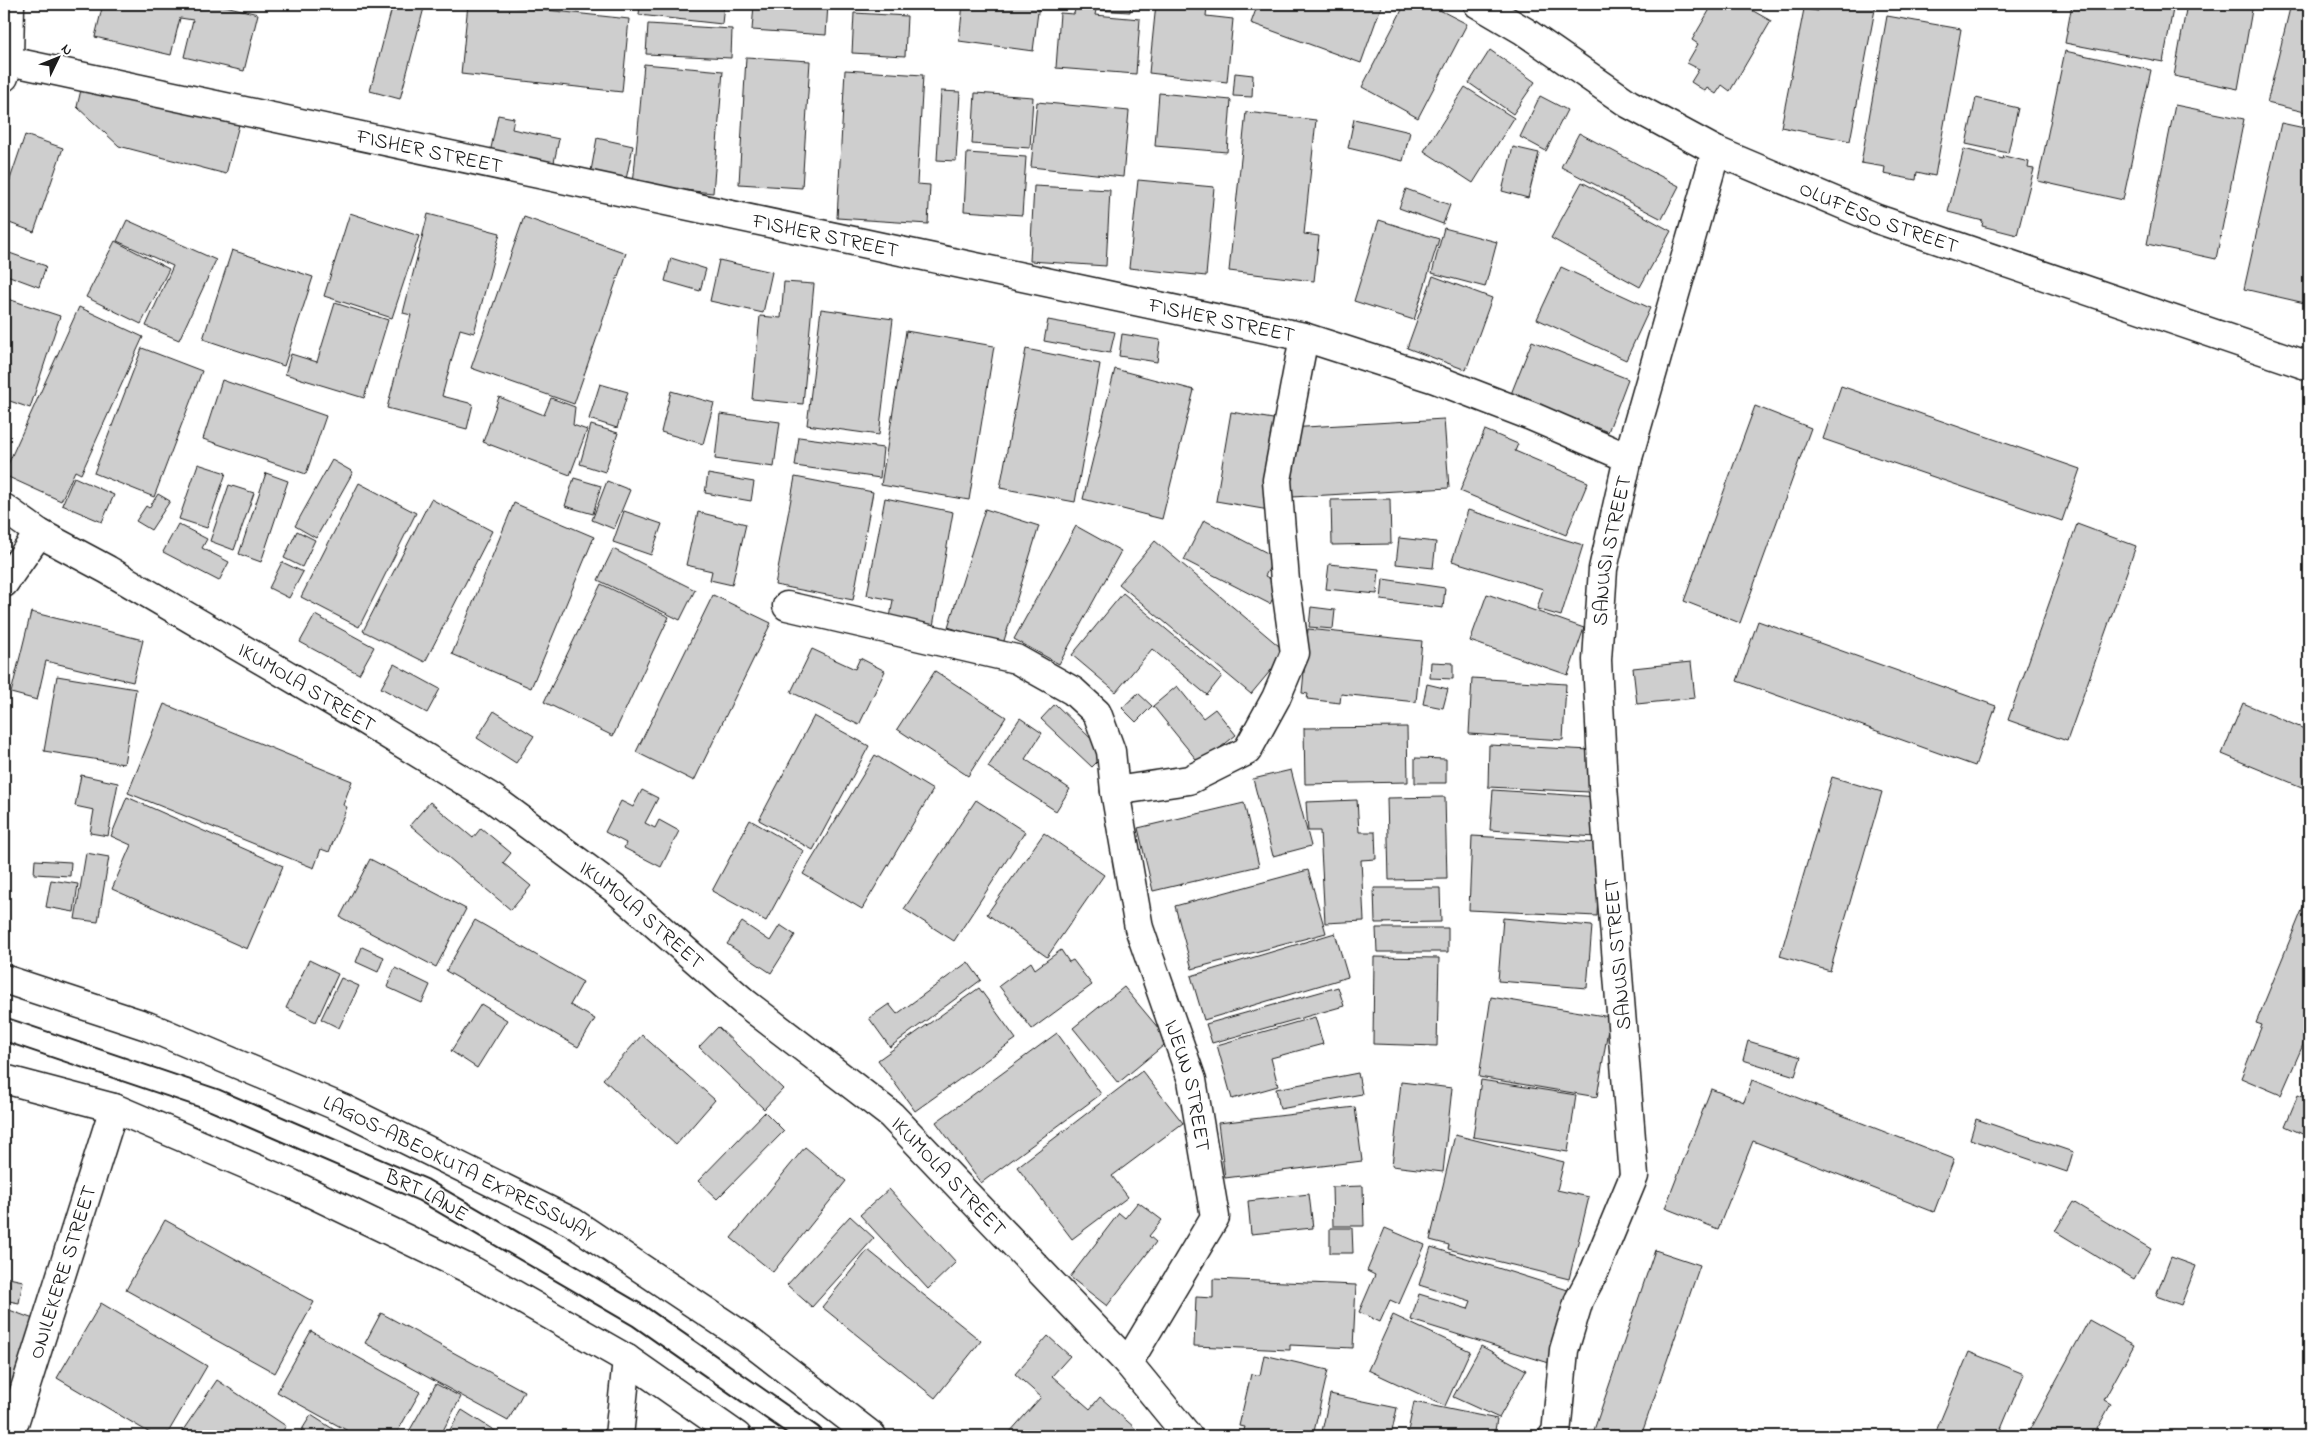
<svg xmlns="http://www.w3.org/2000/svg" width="2313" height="1440" viewBox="0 0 2313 1440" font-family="'Indie Flower',sans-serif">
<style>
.building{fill:#cecece;stroke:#1c1c1c}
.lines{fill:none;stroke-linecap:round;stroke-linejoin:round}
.service-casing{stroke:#1c1c1c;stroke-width:25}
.minor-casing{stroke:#1c1c1c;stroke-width:31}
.tertiary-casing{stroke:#1c1c1c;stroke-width:31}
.trunk-casing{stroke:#1c1c1c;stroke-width:31}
.service{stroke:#fff;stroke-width:21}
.minor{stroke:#fff;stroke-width:28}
.tertiary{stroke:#fff;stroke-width:28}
.trunk{stroke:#fff;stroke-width:28}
.labels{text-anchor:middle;stroke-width:5;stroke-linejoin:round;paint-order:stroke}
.street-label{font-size:21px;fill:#1c1c1c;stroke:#fff}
</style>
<rect width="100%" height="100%" fill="#fff"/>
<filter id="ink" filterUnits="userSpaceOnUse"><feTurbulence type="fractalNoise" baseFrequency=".02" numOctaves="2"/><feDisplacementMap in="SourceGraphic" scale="10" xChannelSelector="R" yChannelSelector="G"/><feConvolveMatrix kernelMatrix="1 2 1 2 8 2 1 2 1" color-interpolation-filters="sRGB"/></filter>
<g filter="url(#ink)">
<g class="building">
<polygon points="103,4 217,4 258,14 244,71 184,57 193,20 180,18 171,55 95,37"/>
<polygon points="393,4 425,4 400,99 370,91"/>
<polygon points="468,4 490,4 629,19 622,92 461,74"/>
<polygon points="640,4 724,4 722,24 639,15"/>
<polygon points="754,4 828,4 826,35 752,30"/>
<polygon points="846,4 939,4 939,9"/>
<polygon points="963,4 1039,4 1033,51 959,41"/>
<polygon points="1053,4 1131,4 1130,12 1096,10 1095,15 1140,19 1136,74 1056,68 1060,13 1074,14 1075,9 1052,7"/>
<polygon points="1156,4 1235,4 1235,10 1207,7 1206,16 1233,19 1227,82 1149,73"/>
<polygon points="1258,4 1382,4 1361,63 1251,23"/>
<polygon points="1405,4 1428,4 1467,24 1418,118 1362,87"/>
<polygon points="1713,4 1741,4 1771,21 1730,91 1722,85 1716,94 1707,88 1705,91 1691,82 1699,69 1687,63 1698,44 1692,40"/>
<polygon points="1819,4 1838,6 1840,4 1876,4 1850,141 1781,127 1804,9 1818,11"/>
<polygon points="2072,4 2174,4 2163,62 2065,43"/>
<polygon points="2187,4 2253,4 2238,89 2174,76"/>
<polygon points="2291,4 2309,4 2309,113 2267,103"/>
<polygon points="854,13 907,16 905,56 852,53"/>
<polygon points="1887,16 1961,29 1935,176 1917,172 1916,180 1884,174 1885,167 1861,163"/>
<polygon points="648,24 732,29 731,58 646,54"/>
<polygon points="1490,50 1535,82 1513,114 1469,83"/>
<polygon points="2065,51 2151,70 2123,200 2038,181"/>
<polygon points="746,57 810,61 802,188 739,184"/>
<polygon points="644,64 723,71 713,193 633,185"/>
<polygon points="845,70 923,75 917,184 930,185 928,224 837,218"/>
<polygon points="1235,73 1253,75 1252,97 1233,96"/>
<polygon points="83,81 240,121 226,174 119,146 77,107"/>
<polygon points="1465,87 1514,118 1473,183 1424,151"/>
<polygon points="941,91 960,92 956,161 937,160"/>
<polygon points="975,93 1033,97 1030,148 972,144"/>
<polygon points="1159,93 1231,100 1227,152 1155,146"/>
<polygon points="1540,96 1567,110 1546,151 1520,137"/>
<polygon points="1976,98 2018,108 2008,153 1966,144"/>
<polygon points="1037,102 1129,111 1123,177 1031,167"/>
<polygon points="2175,105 2244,119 2216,259 2147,244"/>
<polygon points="1246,112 1316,120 1304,234 1319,236 1314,281 1229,271"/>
<polygon points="498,115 514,118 512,129 559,139 553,167 490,153"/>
<polygon points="1354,119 1410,132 1403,161 1348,148"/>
<polygon points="2281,123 2309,129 2309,304 2244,289"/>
<polygon points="1579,133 1679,186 1662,219 1561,167"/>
<polygon points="25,135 63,148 34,232 4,221 4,197"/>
<polygon points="597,138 633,146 624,189 589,182"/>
<polygon points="1513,147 1539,153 1528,198 1502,191"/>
<polygon points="1964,149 2003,159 2004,156 2029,162 2028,168 2034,169 2017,235 1982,226 1983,221 1948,212"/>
<polygon points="967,153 1026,157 1022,215 964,211"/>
<polygon points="1138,180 1214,187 1206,276 1129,268"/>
<polygon points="1582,182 1671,231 1640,287 1551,238"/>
<polygon points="1034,186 1110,190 1106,266 1030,261"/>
<polygon points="1406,189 1450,205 1443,224 1399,208"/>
<polygon points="350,213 419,236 392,318 324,296"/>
<polygon points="428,214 500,233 474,333 460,329 442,396 473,404 467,429 387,408 411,315 403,313"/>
<polygon points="524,217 626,253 574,404 471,368"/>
<polygon points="127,220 216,260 179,340 146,326 173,266 117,241"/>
<polygon points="1379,220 1439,239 1414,320 1354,301"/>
<polygon points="1444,228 1497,242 1485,287 1432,273"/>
<polygon points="115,241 169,269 141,324 86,297"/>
<polygon points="232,250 313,277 284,366 203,339"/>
<polygon points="4,251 46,266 39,287 4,274"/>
<polygon points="671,258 706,269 700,291 665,281"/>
<polygon points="719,260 772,272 763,313 710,301"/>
<polygon points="1561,267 1650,308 1626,360 1537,319"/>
<polygon points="1433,276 1492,298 1466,370 1407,348"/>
<polygon points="784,282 814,284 803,404 752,399 760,316 781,318"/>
<polygon points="8,299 60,316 30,408 4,399 4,314"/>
<polygon points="335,303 388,320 364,398 285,374 291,354 317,362"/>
<polygon points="79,307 143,337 81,474 75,471 61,501 4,475 4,473"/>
<polygon points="821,309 893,319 879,435 807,425"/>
<polygon points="1048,320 1115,332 1110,353 1044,341"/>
<polygon points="906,331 994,346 969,500 881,485"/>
<polygon points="1122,334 1160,340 1157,362 1119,356"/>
<polygon points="1532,341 1628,379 1608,432 1511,394"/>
<polygon points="142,348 202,371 154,497 94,473"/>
<polygon points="1026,349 1100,364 1075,502 1000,488"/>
<polygon points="1115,369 1194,390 1162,519 1083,499"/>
<polygon points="222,380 326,416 306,474 203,439"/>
<polygon points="600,384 628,392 617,428 589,419"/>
<polygon points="1841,386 2080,469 2062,521 1823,439"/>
<polygon points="671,391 714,403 703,444 661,432"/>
<polygon points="499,397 544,415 551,398 575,407 573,425 587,430 570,475 483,442"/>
<polygon points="1755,406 1811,428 1740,623 1684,601"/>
<polygon points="1231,412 1285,421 1269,510 1216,501"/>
<polygon points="720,414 780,422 774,467 715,459"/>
<polygon points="1444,419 1449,488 1292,497 1288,428"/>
<polygon points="591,425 618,433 605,472 580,464"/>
<polygon points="1485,430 1518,444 1515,451 1588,482 1566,535 1460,491"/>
<polygon points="799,437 883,448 880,478 795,466"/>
<polygon points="332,460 353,472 316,538 295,526"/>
<polygon points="198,464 226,473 207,528 179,519"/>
<polygon points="266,473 288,481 261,562 239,554"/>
<polygon points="708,474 754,482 751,501 705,493"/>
<polygon points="74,477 114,495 102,522 62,505"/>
<polygon points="795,477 873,492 853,600 775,585"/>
<polygon points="574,478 601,486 593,514 565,506"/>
<polygon points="607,481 630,490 614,529 592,520"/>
<polygon points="359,483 416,513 359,627 301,597"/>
<polygon points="229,485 254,493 234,550 210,541"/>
<polygon points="158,494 170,501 151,530 136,521 146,506 149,508"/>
<polygon points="885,498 953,512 932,632 889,624 893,600 867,595"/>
<polygon points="431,499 492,531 425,662 363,631"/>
<polygon points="1390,499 1391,544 1332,545 1331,500"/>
<polygon points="514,503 594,537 531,688 452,654"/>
<polygon points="985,509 1039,526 1003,644 948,627"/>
<polygon points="1468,510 1583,545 1561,616 1537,609 1543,589 1452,561"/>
<polygon points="624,511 662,524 651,555 613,542"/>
<polygon points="698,512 746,524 732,585 710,580 712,571 686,565"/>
<polygon points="1204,520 1275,557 1265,576 1280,584 1270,604 1184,560"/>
<polygon points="178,524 207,539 202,548 229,562 219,581 163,552"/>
<polygon points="2077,524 2136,546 2067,741 2008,720"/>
<polygon points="1076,526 1121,551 1059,664 1014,639"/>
<polygon points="297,531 315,540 302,567 284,558"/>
<polygon points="1399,538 1436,542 1433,568 1396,564"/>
<polygon points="1155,541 1286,652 1251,694 1119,584"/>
<polygon points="613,549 695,590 680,620 598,580"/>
<polygon points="282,562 303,572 289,598 269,588"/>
<polygon points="1329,564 1379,569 1377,594 1326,589"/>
<polygon points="1383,579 1445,588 1443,608 1381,600"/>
<polygon points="601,584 669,617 613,736 544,702"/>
<polygon points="1123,593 1222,676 1207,695 1152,649 1116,692 1072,655"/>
<polygon points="1487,594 1584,628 1568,675 1470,641"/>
<polygon points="713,595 771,623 694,781 636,752"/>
<polygon points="1311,607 1335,610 1333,629 1309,627"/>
<polygon points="31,612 143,640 133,682 46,661 37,700 11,693"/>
<polygon points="315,615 374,647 359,674 300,642"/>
<polygon points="1758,621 1996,706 1975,766 1737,681"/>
<polygon points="1308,629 1422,641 1416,702 1341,694 1340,703 1307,699 1308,694 1302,693"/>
<polygon points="812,649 855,669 860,658 885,671 859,725 791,692"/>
<polygon points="1431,662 1453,663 1453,679 1430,678"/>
<polygon points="1691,662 1695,698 1637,704 1633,668"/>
<polygon points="394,664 440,689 427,713 381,688"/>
<polygon points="935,671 1006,717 968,776 897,729"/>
<polygon points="57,676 136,689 124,764 44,751"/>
<polygon points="1472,678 1566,684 1563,740 1469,734"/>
<polygon points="1427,684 1448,689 1443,708 1423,704"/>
<polygon points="1177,686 1203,718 1215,709 1236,735 1200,764 1153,706"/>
<polygon points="1138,693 1152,706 1136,722 1122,708"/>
<polygon points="2243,703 2309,731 2309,790 2222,754"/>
<polygon points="164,704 352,781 343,805 347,807 329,852 321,849 314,868 128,793"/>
<polygon points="1055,704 1106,753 1092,767 1041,719"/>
<polygon points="494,711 534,736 516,763 477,738"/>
<polygon points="814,716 869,746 813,850 759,820"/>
<polygon points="1020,718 1042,733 1025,759 1070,789 1056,811 988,767"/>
<polygon points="1407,727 1408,782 1305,784 1304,728"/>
<polygon points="1489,745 1591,750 1589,792 1488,787"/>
<polygon points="875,755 933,790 862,909 803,874"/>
<polygon points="1415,758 1446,759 1446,783 1415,783"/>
<polygon points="1291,770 1311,846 1273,856 1253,779"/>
<polygon points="81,775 118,783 108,836 90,833 94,810 75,806"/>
<polygon points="1832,777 1882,792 1830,971 1780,956"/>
<polygon points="642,790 658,798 645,823 655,828 659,820 679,831 661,867 624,848 626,843 605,832 621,801 633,807"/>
<polygon points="1493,790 1599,797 1596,837 1490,830"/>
<polygon points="127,797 283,866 247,949 112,889 131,845 111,836"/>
<polygon points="1445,797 1447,879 1389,880 1387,798"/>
<polygon points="976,800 1025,832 954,941 904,909"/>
<polygon points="1357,800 1359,832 1375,832 1376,859 1361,860 1364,921 1325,923 1320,831 1308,831 1306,802"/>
<polygon points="430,802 473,838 481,828 511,853 503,863 531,886 511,910 410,825"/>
<polygon points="1244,803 1259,866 1153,891 1138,828"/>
<polygon points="750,820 804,851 766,921 712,891"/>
<polygon points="1044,833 1104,875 1047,957 987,914"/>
<polygon points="1472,836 1600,843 1597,916 1469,910"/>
<polygon points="86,853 109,857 98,922 75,919"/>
<polygon points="370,859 466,909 436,967 340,917"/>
<polygon points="35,860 71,862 70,876 34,874"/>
<polygon points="1308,870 1326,933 1192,969 1175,906"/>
<polygon points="51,880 78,884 74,912 46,907"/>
<polygon points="1374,888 1440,888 1441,922 1375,923"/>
<polygon points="2309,893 2309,1031 2281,1095 2241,1078 2262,1025 2256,1023"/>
<polygon points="1503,918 1592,926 1587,988 1498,981"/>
<polygon points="475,920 583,982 570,1005 595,1019 578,1047 446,971"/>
<polygon points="742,922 770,941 780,925 795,935 771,973 727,944"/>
<polygon points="1376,928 1448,928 1448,952 1377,952"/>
<polygon points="1335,933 1348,977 1204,1020 1191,976"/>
<polygon points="362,947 384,957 378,972 356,962"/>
<polygon points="1061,950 1069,962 1073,960 1092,985 1032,1029 999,986 1031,962 1035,969"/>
<polygon points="1374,957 1439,958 1437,1046 1373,1044"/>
<polygon points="309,960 338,974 316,1022 286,1008"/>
<polygon points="968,962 981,980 890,1047 869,1018 889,1004 897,1014"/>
<polygon points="395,968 430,985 422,1003 387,987"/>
<polygon points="341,978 359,986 339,1028 321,1019"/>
<polygon points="1124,987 1169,1041 1118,1083 1073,1028"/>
<polygon points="1338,987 1344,1006 1212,1043 1206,1024"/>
<polygon points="979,988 1016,1039 915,1111 878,1060"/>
<polygon points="1491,997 1610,1017 1597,1097 1479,1077"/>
<polygon points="481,1004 507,1020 477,1068 451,1051"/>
<polygon points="1315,1017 1323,1044 1271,1058 1278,1086 1232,1099 1217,1045"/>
<polygon points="718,1027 783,1089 764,1109 699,1047"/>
<polygon points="1057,1033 1101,1094 981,1183 936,1122"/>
<polygon points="642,1035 715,1100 676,1145 603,1079"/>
<polygon points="1748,1041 1801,1057 1795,1076 1743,1060"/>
<polygon points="1142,1071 1183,1123 1112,1176 1128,1197 1072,1239 1017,1167"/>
<polygon points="1358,1073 1362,1094 1280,1109 1276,1089"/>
<polygon points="1481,1080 1576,1095 1568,1152 1473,1137"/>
<polygon points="1752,1080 1954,1159 1934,1212 1753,1141 1718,1229 1665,1208 1711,1089 1744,1102"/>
<polygon points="1401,1082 1452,1088 1443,1172 1392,1166"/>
<polygon points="2298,1095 2309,1100 2309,1137 2285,1126"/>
<polygon points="1355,1107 1362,1161 1225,1178 1218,1123"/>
<polygon points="765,1112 784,1131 717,1199 698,1181"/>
<polygon points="1976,1119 2073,1152 2067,1172 1970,1139"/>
<polygon points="1455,1135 1564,1162 1557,1190 1589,1197 1569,1279 1448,1249 1449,1245 1430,1240"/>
<polygon points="805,1147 846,1181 773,1272 731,1238"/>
<polygon points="1363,1186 1364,1226 1333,1226 1332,1187"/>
<polygon points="889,1189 956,1262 928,1289 860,1215"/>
<polygon points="1309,1194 1313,1228 1251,1234 1248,1201"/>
<polygon points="1138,1202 1162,1220 1149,1236 1156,1242 1107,1306 1070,1277 1119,1213 1125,1218"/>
<polygon points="2073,1202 2151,1249 2134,1279 2055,1231"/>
<polygon points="850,1216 874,1238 812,1307 787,1285"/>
<polygon points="165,1220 314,1302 275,1373 126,1290"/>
<polygon points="1330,1228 1352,1228 1353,1253 1330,1253"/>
<polygon points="1385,1228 1425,1245 1399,1304 1390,1300 1380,1322 1359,1312 1375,1275 1367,1271"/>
<polygon points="1431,1247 1571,1291 1549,1363 1411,1320 1419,1294 1468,1309 1471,1301 1419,1285"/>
<polygon points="868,1250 981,1341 935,1398 822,1307"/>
<polygon points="1655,1250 1700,1265 1641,1436 1592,1436"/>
<polygon points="2171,1257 2196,1266 2181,1305 2156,1296"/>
<polygon points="4,1277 23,1281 19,1303 4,1300"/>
<polygon points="1213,1279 1356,1285 1353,1348 1290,1345 1290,1350 1194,1346 1196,1297 1213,1298"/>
<polygon points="101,1303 207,1366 166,1436 155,1436 57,1378"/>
<polygon points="4,1308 36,1320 7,1398 4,1397"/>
<polygon points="381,1313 524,1391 508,1421 365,1343"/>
<polygon points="1393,1315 1470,1351 1445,1406 1368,1370"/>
<polygon points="2089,1320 2134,1345 2104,1400 2111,1404 2093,1436 2026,1436"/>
<polygon points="311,1331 420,1392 395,1436 357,1436 277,1392"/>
<polygon points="1048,1336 1070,1356 1052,1376 1090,1409 1100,1397 1144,1436 1012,1436 1009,1433 1041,1397 1015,1374"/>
<polygon points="1481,1346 1526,1370 1499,1418 1453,1397"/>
<polygon points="1969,1352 2024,1374 1998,1436 1934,1436"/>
<polygon points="1264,1355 1328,1370 1313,1436 1242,1436 1245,1427 1239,1426 1251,1374 1260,1375"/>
<polygon points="217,1380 286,1426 279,1436 187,1436 181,1433"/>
<polygon points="436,1384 461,1397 440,1436 409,1436 407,1435"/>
<polygon points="1330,1394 1397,1408 1391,1436 1321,1436"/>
<polygon points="1414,1402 1497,1419 1494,1436 1407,1436"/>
<polygon points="462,1410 503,1436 446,1436"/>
<polygon points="311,1415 344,1436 298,1436"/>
</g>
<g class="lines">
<g class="service-casing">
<g id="service">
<path id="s1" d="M4,1029L214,1100L423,1190L639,1316L811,1436"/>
</g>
</g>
<g class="minor-casing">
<g id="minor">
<path id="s2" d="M1478,4L1524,31L1629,104L1716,151L1877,219L2309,366"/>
<path id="s3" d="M9,61L1304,337L1435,379L1531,416L1628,458"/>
<polyline points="4,583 39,533"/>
<path id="s4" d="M787,606L1016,659L1073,691L1097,713L1111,751L1115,791L1139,928L1192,1080L1215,1217L1128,1363"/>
<polyline points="1115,791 1189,780 1247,751 1276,698 1295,653 1285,581 1277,480 1304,337"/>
<path id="s5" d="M10,1436L114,1108"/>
<polyline points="619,1436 627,1359"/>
<path id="s6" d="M1553,1436L1556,1434L1564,1350L1579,1300L1595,1270L1634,1176L1603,786L1597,660L1603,569L1628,458L1716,151"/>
</g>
</g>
<g class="tertiary-casing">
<g id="tertiary">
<polyline points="4,77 9,61 10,4"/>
<path id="s7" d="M4,508L39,533L108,570L359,717L492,798L615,889L744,1002L891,1115L1128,1363L1188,1436"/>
</g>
</g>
<g class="trunk-casing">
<g id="trunk">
<path id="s8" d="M4,979L147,1026L344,1109L572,1222L744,1337L872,1436"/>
<polyline points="4,1079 114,1108 292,1184 473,1271 627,1359 737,1436"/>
</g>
</g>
<use href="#service" class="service"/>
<use href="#minor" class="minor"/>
<use href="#tertiary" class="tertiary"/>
<use href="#trunk" class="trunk"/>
</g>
</g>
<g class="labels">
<g class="street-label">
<text dy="7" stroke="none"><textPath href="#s3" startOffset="430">FISHER STREET</textPath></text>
<text dy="7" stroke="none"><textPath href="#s2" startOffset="456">OLUFESO STREET</textPath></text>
<text dy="7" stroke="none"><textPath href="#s3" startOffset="835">FISHER STREET</textPath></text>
<text dy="7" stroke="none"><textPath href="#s3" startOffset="1240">FISHER STREET</textPath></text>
<text dy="7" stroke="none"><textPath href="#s6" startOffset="904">SANUSI STREET</textPath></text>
<text dy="7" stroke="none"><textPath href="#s7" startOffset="352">IKUMOLA STREET</textPath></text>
<text dy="7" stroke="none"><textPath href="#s7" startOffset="758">IKUMOLA STREET</textPath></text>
<text transform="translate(1617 954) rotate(-95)" y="7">SANUSI STREET</text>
<text dy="7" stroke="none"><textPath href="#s4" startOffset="718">IJEUN STREET</textPath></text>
<text dy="7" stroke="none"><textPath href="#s8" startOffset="494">LAGOS-ABEOKUTA EXPRESSWAY</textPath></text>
<text dy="7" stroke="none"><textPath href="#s7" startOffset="1162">IKUMOLA STREET</textPath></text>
<text dy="7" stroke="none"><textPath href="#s1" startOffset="455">BRT LANE</textPath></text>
<text dy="7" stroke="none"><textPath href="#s5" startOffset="172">ONILEKERE STREET</textPath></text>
</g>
</g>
<rect width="2313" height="1440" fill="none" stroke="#fff" stroke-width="20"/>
<rect x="10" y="10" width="2293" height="1420" fill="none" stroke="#1c1c1c" stroke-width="2" filter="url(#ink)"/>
<g transform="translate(58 58) rotate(47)" stroke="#ffffff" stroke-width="4" paint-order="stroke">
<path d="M0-4L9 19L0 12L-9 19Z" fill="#1c1c1c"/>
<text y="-8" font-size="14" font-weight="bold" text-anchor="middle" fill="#1c1c1c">N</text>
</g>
</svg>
